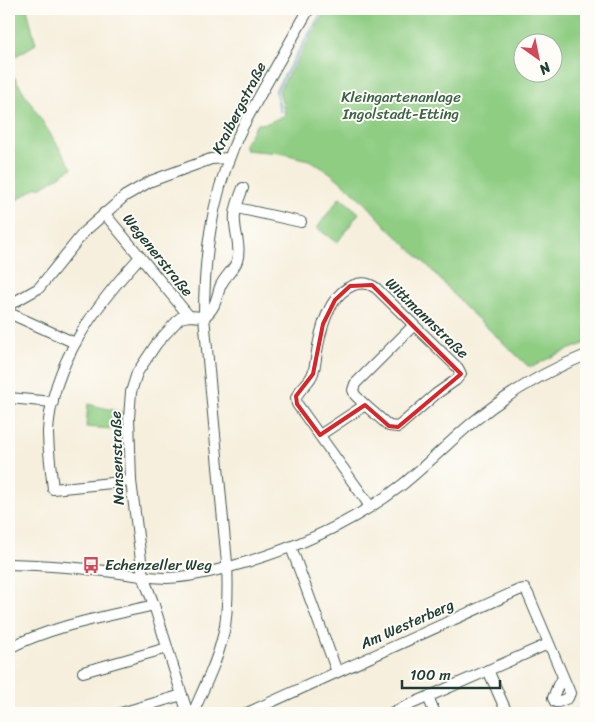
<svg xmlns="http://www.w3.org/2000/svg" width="595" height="722" viewBox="0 0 595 722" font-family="Sriracha,sans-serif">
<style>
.green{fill:#8fcd83;stroke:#57855c;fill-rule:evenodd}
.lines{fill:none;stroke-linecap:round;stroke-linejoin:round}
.stream{stroke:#5ba5d3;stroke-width:2}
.minor-casing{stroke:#3f584d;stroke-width:12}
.minor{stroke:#fff;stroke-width:10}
.marked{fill:none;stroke:#d62828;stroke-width:4;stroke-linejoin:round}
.labels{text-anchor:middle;stroke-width:4;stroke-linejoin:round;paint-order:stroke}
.park-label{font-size:15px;fill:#3b6148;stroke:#fdfcf7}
.street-label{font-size:15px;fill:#1f3d34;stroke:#fdfcf7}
.poi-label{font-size:15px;fill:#1f3d34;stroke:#fdfcf7;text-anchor:start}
</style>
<rect width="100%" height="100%" fill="#fdfcf7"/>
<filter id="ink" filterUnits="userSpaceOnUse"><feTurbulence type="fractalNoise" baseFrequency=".02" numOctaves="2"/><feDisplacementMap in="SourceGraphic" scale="10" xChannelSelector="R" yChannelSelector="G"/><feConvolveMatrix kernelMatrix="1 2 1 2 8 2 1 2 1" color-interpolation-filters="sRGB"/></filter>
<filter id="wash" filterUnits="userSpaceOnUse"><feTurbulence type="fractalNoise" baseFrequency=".0096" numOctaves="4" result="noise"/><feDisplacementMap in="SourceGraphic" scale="20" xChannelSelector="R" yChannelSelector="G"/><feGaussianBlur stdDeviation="1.12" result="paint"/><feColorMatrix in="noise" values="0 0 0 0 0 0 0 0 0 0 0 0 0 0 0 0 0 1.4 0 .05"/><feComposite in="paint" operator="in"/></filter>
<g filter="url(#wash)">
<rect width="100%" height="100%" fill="#f6efdd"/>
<g class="green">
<polygon points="9,9 27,9 36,44 9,60"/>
<path d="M327,9H384L385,12L398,9H586V343L555,355L534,366H528L462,304L429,267L388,228L370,208L350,189L329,172L309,160L280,153L244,150V144L257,124L268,123L285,115L279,90ZM552,42V72H522V42Z"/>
<polygon points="9,69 72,168 42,187 37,187 9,205"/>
<polygon points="340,197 359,213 337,243 317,228"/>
<polygon points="88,404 125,413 124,430 86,427"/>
</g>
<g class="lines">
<polyline class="stream" points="280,111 276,90 324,9"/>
</g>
</g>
<g filter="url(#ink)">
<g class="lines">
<g class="minor-casing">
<g id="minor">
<polyline points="237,208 301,222"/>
<polyline points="104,213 189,316"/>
<polyline points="9,305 39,288 85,231 125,196 151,181 211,159 229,158"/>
<polyline points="9,313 75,343"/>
<polyline points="9,398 53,402"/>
<path d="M365,405L389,426L398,427L436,394L456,380L461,374L458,368L376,288C369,283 362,282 354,285C331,293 322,324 318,346C316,355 316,364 313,373C310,383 299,388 296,398L297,404L370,506"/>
<polyline points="320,435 365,405 355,395 353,390 355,384 413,326"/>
<path d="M131,481L53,489C51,470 48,450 48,431C52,363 96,305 140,257"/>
<polyline points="291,547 337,672"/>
<path d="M9,564C38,565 66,566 95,570C119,572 143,578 167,578C192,577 216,571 240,564C298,547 354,522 402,485C427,465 449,442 473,422C507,394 546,371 586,355"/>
<path d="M9,648C54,625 105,617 154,605"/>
<polyline points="488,670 507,713"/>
<polyline points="83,672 167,648"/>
<polyline points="428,697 435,713"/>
<polyline points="121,713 182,695"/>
<path d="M191,713L186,708L154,605L143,576L131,481L129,418L131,392L137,373L157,343L180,318L189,316L204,317C215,309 216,300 220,287C224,277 233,271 237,261C242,245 233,230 235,214C236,205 240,196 243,188"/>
<path d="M193,713C205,685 220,656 225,626C228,605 228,584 227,563L204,317C204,257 211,202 234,146C239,133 246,120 253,108C271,75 290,42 309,9"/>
<polyline points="247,713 519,590 525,589 528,594 570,693 568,698 558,702 555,702 553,698 558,685 563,678"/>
<polyline points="391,713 548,644"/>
</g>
</g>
<use href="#minor" class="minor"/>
</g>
</g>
<path class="marked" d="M372,285L461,374L398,427L389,426L365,405L320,435L297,404L296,396L313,374L323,324L335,300L350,286Z"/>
<defs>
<g id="bus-bare" transform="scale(1.35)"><path d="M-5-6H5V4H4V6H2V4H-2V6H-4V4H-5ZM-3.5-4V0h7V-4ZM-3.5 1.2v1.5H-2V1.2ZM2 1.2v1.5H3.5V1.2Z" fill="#d1495b" stroke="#fdfcf7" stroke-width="2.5" paint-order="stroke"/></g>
</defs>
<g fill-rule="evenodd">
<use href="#bus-bare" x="91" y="565"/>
</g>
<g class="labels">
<g class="park-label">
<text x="401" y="102">Kleingartenanlage<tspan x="401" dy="17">Ingolstadt-Etting</tspan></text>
</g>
<g class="street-label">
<text transform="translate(239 108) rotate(-63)" y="5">Kraibergstraße</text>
<text transform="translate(158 255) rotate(51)" y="5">Wegenerstraße</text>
<text transform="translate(427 318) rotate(44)" y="5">Wittmannstraße</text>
<text transform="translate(117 458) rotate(-92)" y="5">Nansenstraße</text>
<text transform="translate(407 624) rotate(-24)" y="5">Am Westerberg</text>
</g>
<g class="poi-label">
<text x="105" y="570">Echenzeller Weg</text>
</g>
</g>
<rect width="595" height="722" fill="none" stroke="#fdfcf7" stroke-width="30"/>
<g transform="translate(538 58) rotate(147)"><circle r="24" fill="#fdfcf7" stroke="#a4b0a9"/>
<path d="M0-4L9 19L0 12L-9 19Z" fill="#d1495b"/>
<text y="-8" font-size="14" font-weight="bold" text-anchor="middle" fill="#1f3d34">N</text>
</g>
<path d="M402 680v8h98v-8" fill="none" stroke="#1f3d34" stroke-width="2.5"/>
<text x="410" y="680" font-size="15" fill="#1f3d34" stroke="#fdfcf7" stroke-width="4" paint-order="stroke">100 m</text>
</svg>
